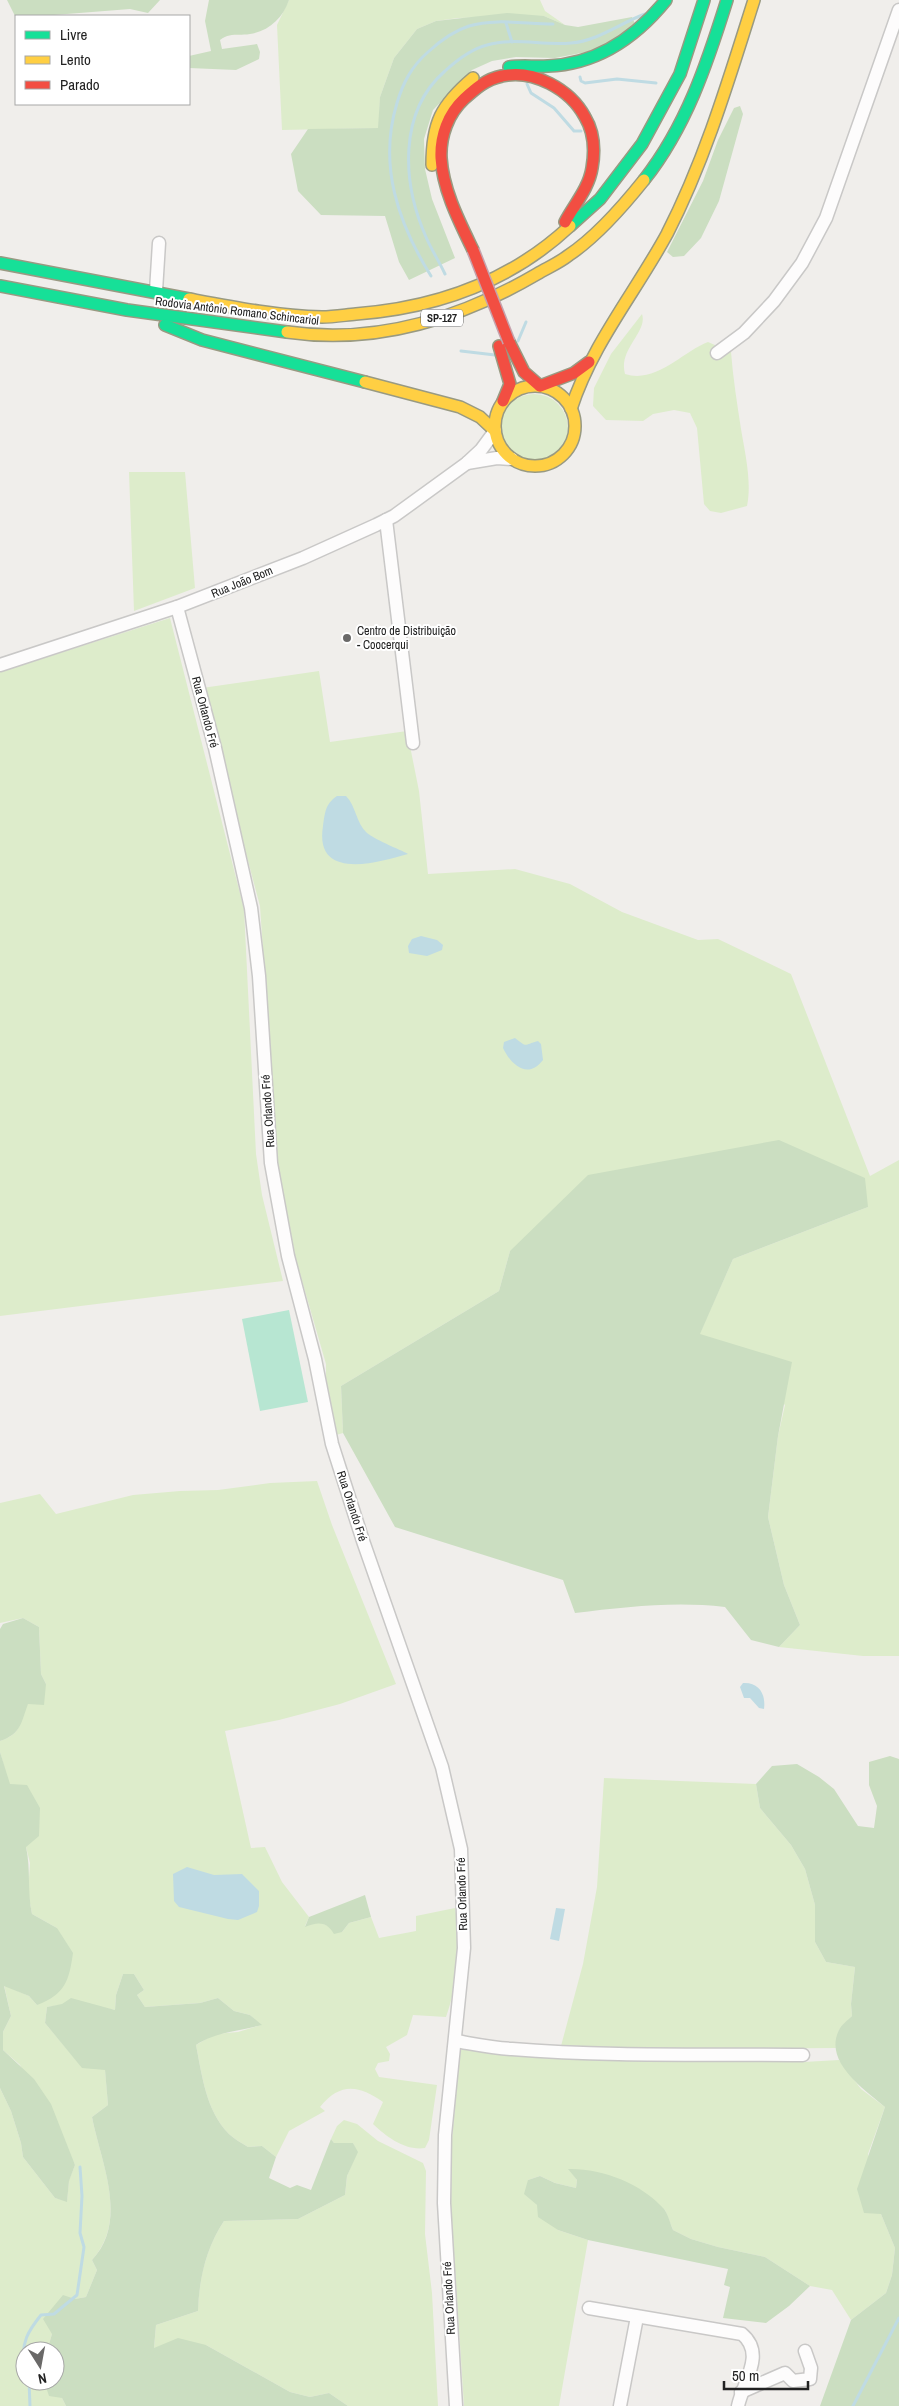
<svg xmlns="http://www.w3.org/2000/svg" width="899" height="2406" viewBox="0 0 899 2406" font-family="'Archivo Narrow',sans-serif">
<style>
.grass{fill:#ddeccb}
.forest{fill:#cbdec1}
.pitch{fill:#b7e6d2}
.water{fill:#bfdbe3}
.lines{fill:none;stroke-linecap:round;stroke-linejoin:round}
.stream{stroke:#bfdbe3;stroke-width:3}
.street-casing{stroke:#c9c8c7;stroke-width:15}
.fast-casing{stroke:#999a82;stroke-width:14}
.slow-casing{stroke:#999a82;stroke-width:14}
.jam-casing{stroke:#999a82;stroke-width:14}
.street{stroke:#fdfcfc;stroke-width:12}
.fast{stroke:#16e098;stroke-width:11}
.slow{stroke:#ffcf43;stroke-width:11}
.jam{stroke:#f24e42;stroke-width:11}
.jam-bridge-casing{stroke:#c5a2ac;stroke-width:14;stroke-linecap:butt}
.jam-bridge{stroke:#f24e42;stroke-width:11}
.poi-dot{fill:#6a6968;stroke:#fff;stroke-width:2}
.labels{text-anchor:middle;stroke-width:4;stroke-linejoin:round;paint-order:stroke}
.shield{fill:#fff;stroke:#646464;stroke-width:1}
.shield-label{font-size:11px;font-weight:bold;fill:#222}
.street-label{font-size:12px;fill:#222;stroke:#fff}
.poi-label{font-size:12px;fill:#222;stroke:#fff;text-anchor:start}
</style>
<rect width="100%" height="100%" fill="#f0eeeb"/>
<g class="grass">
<polygon points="289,0 540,0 545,11 565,25 544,16 458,18 436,21 417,29 394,58 380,97 379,128 282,130 277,25"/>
<path d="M642,314C648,332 618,349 625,374C656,384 682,352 708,342L731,352C733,378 737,403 741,429C745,453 752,482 747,506L721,513L710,511L704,504L697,428L690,413L674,410L653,414L643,421L606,420L593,406L594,388L611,354Z"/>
<circle cx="534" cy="428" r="34"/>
<polygon points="129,472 185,472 195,588 134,611"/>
<polygon points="170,618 244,909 256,1154 262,1195 283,1281 0,1316 0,672"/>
<polygon points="319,671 330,742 407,731 419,791 428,874 515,869 570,884 622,912 698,940 718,939 791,974 870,1176 899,1160 899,1656 863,1656 779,1647 800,1625 784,1585 768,1517 778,1436 785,1405 699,1335 733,1259 868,1207 510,1251 499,1291 341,1386 343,1433 336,1435 326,1388 326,1364 296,1260 277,1162 260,906 202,688"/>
<path d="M317,1481L332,1525L396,1684L340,1704L279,1720L225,1731L251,1848L265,1847L282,1882L309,1917L305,1926L319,1922L342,1932L349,1923L371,1917L379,1938L416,1931V1916L455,1908C462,1944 458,1983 446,2017L413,2015L407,2035L386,2047L390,2054L389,2061L378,2063L375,2069L379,2077L437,2085L429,2140L425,2148C405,2151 387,2137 373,2124L383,2102C359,2085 340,2082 320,2107L325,2111L289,2131L276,2157L262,2146L248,2147C242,2143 234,2139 229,2134C206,2111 202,2075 196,2045L215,2034L238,2032L261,2025L250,2015L234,2011L218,1998L200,2003L145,2007L137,1995L144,1990L134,1974H123L116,1995L115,2010C92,2005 70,2003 47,2007L45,2023L82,2067L105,2069L108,2105L92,2117C101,2163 129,2219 92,2260L97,2270L86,2297L75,2299L52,2334L47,2351H25V2381H44L62,2398L66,2406H0V2088L11,2111L21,2143L23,2157L55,2198L67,2201L69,2180L75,2165L20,2065L3,2050V2032L11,2016L4,1985L29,1996L37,2005L57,1928L32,1914L28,1892L30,1863L26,1847L0,1752V1741C23,1733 18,1724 27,1705C31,1697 40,1690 46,1684L41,1674L39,1627L23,1618L0,1623V1503L40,1494L56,1514L133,1495L180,1491L218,1490L270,1483Z"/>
<polygon points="604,1778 756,1784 760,1808 791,1845 805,1869 815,1905 815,1942 826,1962 855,1967 851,2004 852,2016 839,2030 836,2048 653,2049 561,2046 583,1964 597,1887"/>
<path d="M460,2049C574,2064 689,2060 804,2062L839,2060L861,2089L885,2107L868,2154L881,2214L895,2248L892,2275L886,2293L851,2320L832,2290L810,2286L765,2257L718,2247L691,2239L673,2230L665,2210L569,2169L577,2180L576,2188L555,2183L540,2176L528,2180L537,2205L558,2230L588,2240L559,2406H464L451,2206L452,2139Z"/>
<path d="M344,2120L357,2124L378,2141L423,2163L426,2171L425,2234L432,2293L438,2406H348L329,2393L310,2397L290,2392L206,2345L154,2348L156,2325L198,2311C199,2278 206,2248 224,2221L298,2219L345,2195L347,2176L357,2152L353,2143H334L331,2139L337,2126Z"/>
</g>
<g class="forest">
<polygon points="7,0 160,0 148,13 130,9 16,18"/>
<path d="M209,0H289C283,18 269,31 250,34C238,36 230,32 220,40L222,49L257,44L260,52L259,59L236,70L189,68V56L211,51L205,21Z"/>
<polygon points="507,13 544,16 565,25 578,27 632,17 636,26 597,50 555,58 516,57 492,61 472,70 433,110 424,139 425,169 432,199 455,258 409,280 399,262 385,216 321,215 298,191 291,154 308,129 378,128 380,97 394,58 417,29 436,21"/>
<polygon points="740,106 743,114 719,201 701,238 684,256 673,257 667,252 703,181 718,140 734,108"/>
<path d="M779,1140L865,1178L868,1207L733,1259L700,1334L792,1362L778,1436L768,1517L784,1585L800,1625L779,1647L751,1640L725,1607C674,1601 626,1607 575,1613L563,1580L395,1527L343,1433L341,1386L499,1291L510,1251L588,1175Z"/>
<path d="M23,1618L39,1627L41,1674L46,1684L44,1705L28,1704C21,1723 21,1734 0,1741V1629L3,1624Z"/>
<path d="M0,1752L10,1784L27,1785L40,1808L39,1836L26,1847C31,1869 27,1891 32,1914L57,1928L73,1953C69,1980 66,1994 37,2005L29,1996L4,1986L11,2016L3,2032V2050L34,2079L51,2104L75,2165L69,2181L67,2202L55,2198L23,2157L21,2143L11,2111L0,2088Z"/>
<path d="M890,1756L899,1759V2406H820L851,2320L886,2293L892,2275L895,2248L881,2214L864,2213L857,2189L885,2107C865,2090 823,2062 839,2030C841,2025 848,2020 852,2016L851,2004L855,1967L826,1962L815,1942V1905L805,1869L791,1845L760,1808L756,1784L772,1766L797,1764L819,1777L834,1789L858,1826L874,1828L877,1806L869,1785V1762Z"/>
<path d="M365,1895L371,1917L349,1923L342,1932L334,1934C326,1921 318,1922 305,1927L309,1917Z"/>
<path d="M123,1974H134L144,1990L137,1995L145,2007L200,2003L218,1998L234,2011L250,2015L262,2025C238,2031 216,2032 196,2045C202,2075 206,2111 229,2134C234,2139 242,2143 248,2147L262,2146L276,2157L269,2178L290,2188L297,2185L311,2190L331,2139L334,2143H353L358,2152L347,2176L345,2195L298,2219L224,2221C206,2248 199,2279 198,2311L156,2325L154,2348L178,2338L206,2345L290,2392L310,2397L329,2393L348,2406H66L62,2398L49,2396L44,2381H55V2351H47L52,2334L43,2319L63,2295L75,2299L86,2297L97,2270L92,2260C129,2220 101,2163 92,2117L108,2105L105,2070L82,2068L45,2023L47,2007L62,2004L71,1998L115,2010L116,1995Z"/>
<path d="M568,2169C601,2168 641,2183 664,2209C668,2214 670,2223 673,2230L691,2239L718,2247L765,2257L810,2286L789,2306L766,2323L723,2318L730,2287L724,2285L728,2269L588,2240L558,2230L538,2217L537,2205L524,2194L528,2180L540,2176L555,2183L576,2188L577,2180Z"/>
</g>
<polygon class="pitch" points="289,1310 308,1402 260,1411 242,1319"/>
<g class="water">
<path d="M337,796H346C356,806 356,823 367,833C375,840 406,852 408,854C377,863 314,881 323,826C325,813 325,804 337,796Z"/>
<polygon points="421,936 437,940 443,945 442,950 427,956 409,953 408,946 412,939"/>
<path d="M515,1038C528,1048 523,1045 538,1041L541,1044L543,1060C528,1080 511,1065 503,1048L504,1042Z"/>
<path d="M743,1683C759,1682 766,1694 764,1709L759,1708L750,1698H744L740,1687Z"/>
<polygon points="187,1867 214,1875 242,1874 259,1891 259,1906 257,1912 238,1920 228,1919 179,1907 174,1901 173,1874"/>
<polygon points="556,1908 565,1909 559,1941 550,1939"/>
</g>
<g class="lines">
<g class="stream">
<polyline points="506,23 512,42"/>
<polyline points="580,77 581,81 585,83 617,79 656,83"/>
<polyline points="527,84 531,93 554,108 574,131 581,131"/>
<path d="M445,274C439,261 431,249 426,237C402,183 398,112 445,71C457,60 471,49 487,45C514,37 543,46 571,43C598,41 620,23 645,14"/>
<path d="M431,276C398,223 378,165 397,103C403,83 411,67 428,52C440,41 453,31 469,26C495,18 526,24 553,24"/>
<polyline points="518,341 526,322"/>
<polyline points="461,351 495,355"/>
<path d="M25,2364C20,2343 29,2330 41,2315L54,2314L77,2295L84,2247L80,2233L82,2196L80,2167"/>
<polyline points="29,2381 30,2406"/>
<polyline points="853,2406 899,2318"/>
</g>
<g class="street-casing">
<g id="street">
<polyline points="156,291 159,243"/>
<polyline points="717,353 744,333 774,301 802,263 826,218 899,10"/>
<polyline points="467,463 497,458 512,459"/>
<polyline points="386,520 413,743"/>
<polyline points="177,607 215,748 251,908 259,976 271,1163 288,1256 315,1359 332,1444 363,1541 442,1767 461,1849 464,1948 445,2135 444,2203 456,2406"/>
<polyline points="0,665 177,607 303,558 376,525 394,516 467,463 481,450 495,431"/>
<path d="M456,2041C474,2044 493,2048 512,2049C609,2057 706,2054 803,2055"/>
<path d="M589,2308L742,2334C766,2354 743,2382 738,2406"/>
<polyline points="741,2392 785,2373 793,2381 810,2379 811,2368 805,2351"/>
<polyline points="620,2406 637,2317"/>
</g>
</g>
<g class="fast-casing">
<g id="fast">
<path d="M509,67C522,65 535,67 548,66C597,64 636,37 666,0"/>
<path d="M644,180C686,127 707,64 727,0"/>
<polyline points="570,226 600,199 642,144 680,74 704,0"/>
<polyline points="0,263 189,299"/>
<polyline points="0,286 127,310 287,332"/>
<polyline points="165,325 202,340 365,382"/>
</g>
</g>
<g class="slow-casing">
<g id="slow">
<path d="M432,165C432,123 441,105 473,78"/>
<path d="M189,299C232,307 278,316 322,317C333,317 345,315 356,314C436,308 511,281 570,226"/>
<path d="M287,332C377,345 460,319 537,274C547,268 559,263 569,255C596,237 624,205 644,180"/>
<polyline points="365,382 460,407 480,417 495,431"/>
<circle cx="535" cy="426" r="40"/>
<path d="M571,409C592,344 635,293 667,234C705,160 729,79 754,0"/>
</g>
</g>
<g class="jam-casing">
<g id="jam">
<path d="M473,250C459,221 443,190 441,158C440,136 448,114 464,99C475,89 486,79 502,76C533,69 570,89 585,117C594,132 595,151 592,168C589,188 574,205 565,222"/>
<polyline points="509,342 524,372 540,386"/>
<polyline points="499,346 510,384 503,401"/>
<polyline points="540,386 574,373 589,362"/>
</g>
</g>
<use href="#street" class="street"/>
<use href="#fast" class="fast"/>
<use href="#slow" class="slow"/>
<use href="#jam" class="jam"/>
<g class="jam-bridge-casing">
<polyline id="jam-bridge" points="473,250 509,342"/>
</g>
<use href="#jam-bridge" class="jam-bridge"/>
</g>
<circle class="poi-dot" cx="347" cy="638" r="5"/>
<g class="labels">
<rect class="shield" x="421" y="309.5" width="42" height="17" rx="4"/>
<g class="shield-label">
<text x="442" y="322">SP-127</text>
</g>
<g class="street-label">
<text transform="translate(237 311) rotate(7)" y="4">Rodovia Antônio Romano Schincariol</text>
<text transform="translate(242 582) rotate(-22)" y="4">Rua João Bom</text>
<text transform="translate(205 712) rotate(75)" y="4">Rua Orlando Fré</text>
<text transform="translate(268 1111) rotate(-94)" y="4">Rua Orlando Fré</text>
<text transform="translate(352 1506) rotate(72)" y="4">Rua Orlando Fré</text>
<text transform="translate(462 1894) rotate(-92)" y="4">Rua Orlando Fré</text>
<text transform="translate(449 2298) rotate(-93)" y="4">Rua Orlando Fré</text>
</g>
<g class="poi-label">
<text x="357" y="635">Centro de Distribuição<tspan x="357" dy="14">- Coocerqui</tspan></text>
</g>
</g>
<rect x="15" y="15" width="175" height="90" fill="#ffffff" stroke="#a7a7a7"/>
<rect x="25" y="31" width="25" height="8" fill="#16e098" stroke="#a7a7a7"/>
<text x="60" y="40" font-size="15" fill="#222222">Livre</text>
<rect x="25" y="56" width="25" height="8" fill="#ffcf43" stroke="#a7a7a7"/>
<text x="60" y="65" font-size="15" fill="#222222">Lento</text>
<rect x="25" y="81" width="25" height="8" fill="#f24e42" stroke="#a7a7a7"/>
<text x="60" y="90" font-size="15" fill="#222222">Parado</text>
<g transform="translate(40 2366) rotate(169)"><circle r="24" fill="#ffffff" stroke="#a7a7a7"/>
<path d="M0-4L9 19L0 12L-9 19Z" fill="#6a6968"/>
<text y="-8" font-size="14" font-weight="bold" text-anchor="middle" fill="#222222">N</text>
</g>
<path d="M724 2381v8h84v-8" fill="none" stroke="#222222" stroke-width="2.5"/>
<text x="732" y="2381" font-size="15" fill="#222222" stroke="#ffffff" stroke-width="4" paint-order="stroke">50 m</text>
</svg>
